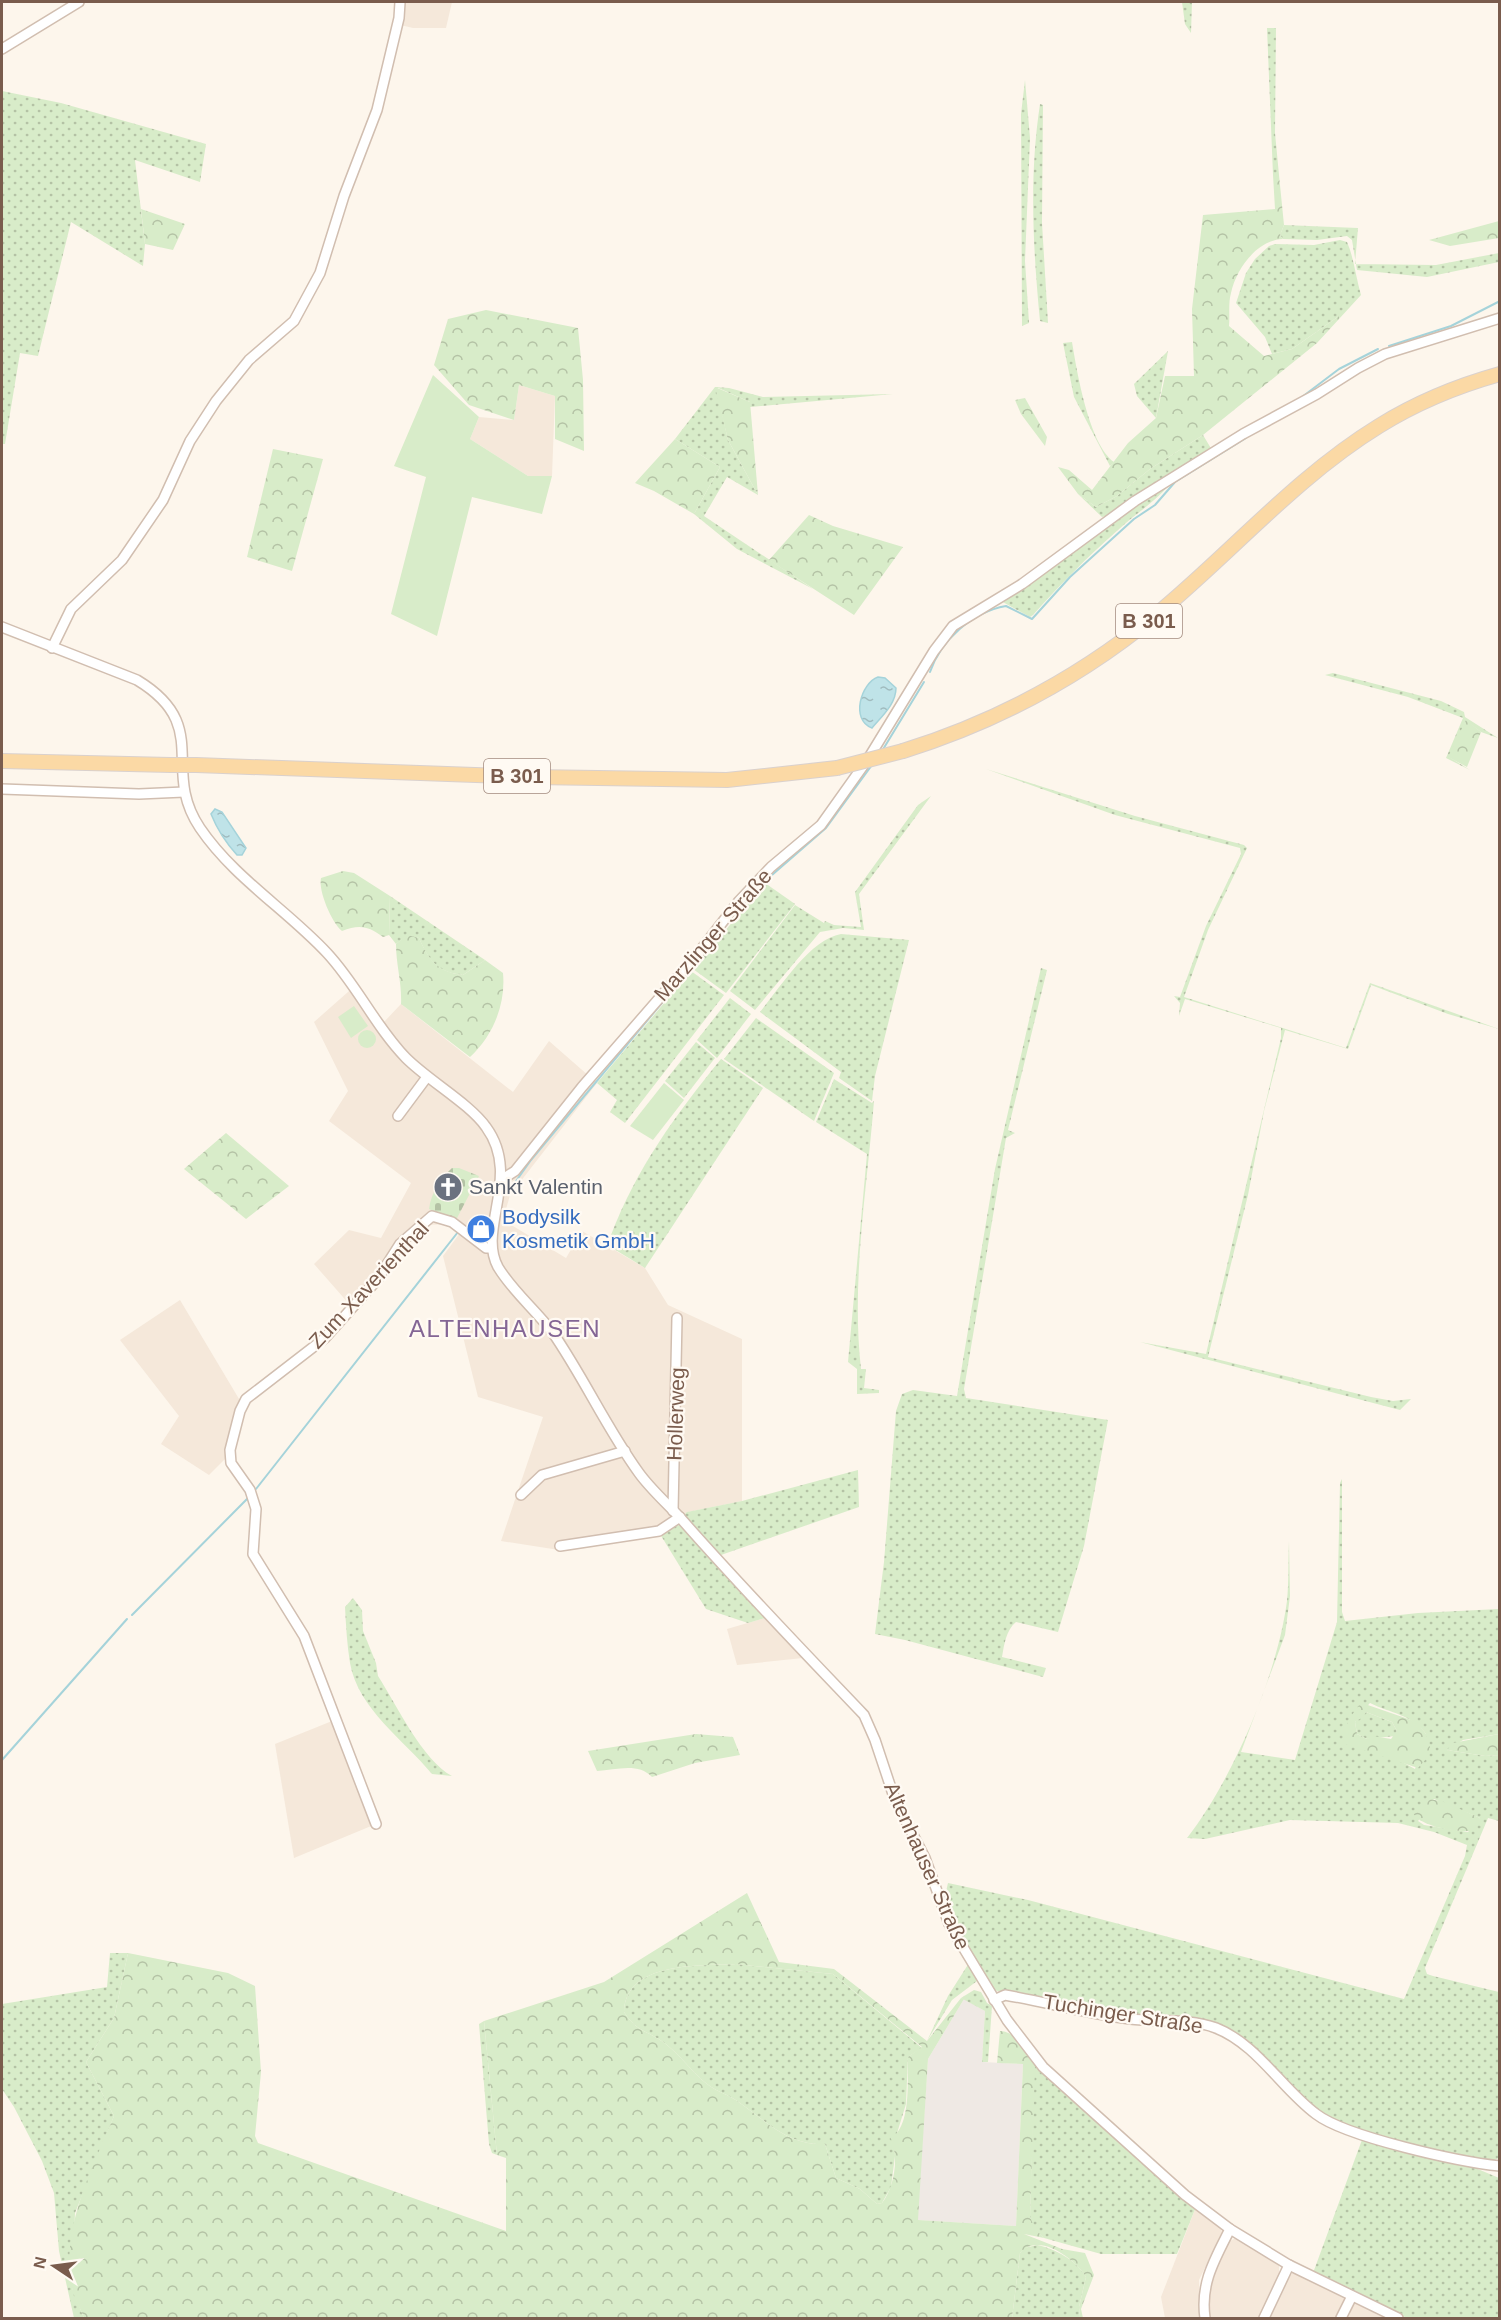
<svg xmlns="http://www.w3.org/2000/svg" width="1501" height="2320" viewBox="0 0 1501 2320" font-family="Helvetica,sans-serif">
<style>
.residential{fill:#f5e8da}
.industrial{fill:#efe9e4}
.grass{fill:url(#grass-dots);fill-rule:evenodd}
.forest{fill:url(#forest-crowns);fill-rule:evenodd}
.cemetery{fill:url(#cemetery-stones)}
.garden{fill:#d8ecc9}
.water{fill:url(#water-ripples);stroke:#a5d3da;stroke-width:1.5}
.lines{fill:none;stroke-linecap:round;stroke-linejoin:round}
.stream{stroke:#a5d3da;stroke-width:2}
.street-casing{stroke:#d1beb0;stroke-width:12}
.primary-casing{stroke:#dad1cd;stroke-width:16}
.street{stroke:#fff;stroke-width:9}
.primary{stroke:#fbd9a5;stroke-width:14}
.primary-bridge-casing{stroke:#dad1cd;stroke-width:16;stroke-linecap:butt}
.primary-bridge{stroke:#fbd9a5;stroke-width:14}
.labels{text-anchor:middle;stroke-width:4.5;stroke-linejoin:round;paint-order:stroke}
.shield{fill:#fffaf3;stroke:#a28b7f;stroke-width:1.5}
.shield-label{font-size:20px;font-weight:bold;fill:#7a5c4d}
.street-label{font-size:21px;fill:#7a5c4d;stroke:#fffaf3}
.worship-label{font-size:21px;fill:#5b616d;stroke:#fffaf3;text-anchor:start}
.shop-label{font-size:21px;fill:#366cbe;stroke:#fffaf3;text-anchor:start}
.quarter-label{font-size:24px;letter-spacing:1.5px;fill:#846695;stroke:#fffaf3}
</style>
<defs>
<pattern id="grass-dots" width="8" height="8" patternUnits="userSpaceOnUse" patternTransform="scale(1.5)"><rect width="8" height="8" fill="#d8ecc9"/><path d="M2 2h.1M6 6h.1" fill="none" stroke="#b4c2a5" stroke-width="1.8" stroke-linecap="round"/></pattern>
<pattern id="forest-crowns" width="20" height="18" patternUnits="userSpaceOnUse" patternTransform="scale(1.5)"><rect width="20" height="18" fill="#d8ecc9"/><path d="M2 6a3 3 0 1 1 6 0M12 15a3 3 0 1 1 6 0" fill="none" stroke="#b4c2a5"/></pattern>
<pattern id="cemetery-stones" width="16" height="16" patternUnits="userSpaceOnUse" patternTransform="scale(1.5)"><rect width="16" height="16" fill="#d8ecc9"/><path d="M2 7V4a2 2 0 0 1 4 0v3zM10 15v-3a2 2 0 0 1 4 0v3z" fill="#b4c2a5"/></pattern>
<pattern id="water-ripples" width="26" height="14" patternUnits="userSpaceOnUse" patternTransform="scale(1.5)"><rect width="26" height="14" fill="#bfe3e8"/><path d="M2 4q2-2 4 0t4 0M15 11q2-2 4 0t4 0" fill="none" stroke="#a0bbbe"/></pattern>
</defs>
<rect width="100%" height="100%" fill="#fdf6ec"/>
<g class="residential">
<polygon points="395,2 452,2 446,28 413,28 396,24"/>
<polygon points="519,385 555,396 552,476 528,476 470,439 479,417 514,420"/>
<polygon points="357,984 384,1022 401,1004 513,1092 549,1041 597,1083 510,1195 503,1220 566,1258 582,1231 645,1268 668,1305 742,1339 742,1501 688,1512 660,1534 559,1550 501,1541 543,1417 478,1397 443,1256 460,1233 448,1224 427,1225 404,1245 350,1305 314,1264 349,1230 381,1238 411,1183 329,1121 348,1091 314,1022"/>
<polygon points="180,1300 245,1409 233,1451 209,1475 161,1444 179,1416 120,1340"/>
<polygon points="765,1618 803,1658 737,1665 727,1629"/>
<polygon points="337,1719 376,1824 294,1858 275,1744"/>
<polygon points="1196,2207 1219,2225 1222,2232 1199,2280 1200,2318 1165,2318 1161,2297"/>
<polygon points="1236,2238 1279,2265 1279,2274 1258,2318 1208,2318 1206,2286 1230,2241"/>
<polygon points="1293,2273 1324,2287 1386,2318 1267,2318 1287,2278"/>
</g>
<polygon class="industrial" points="964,1999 985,2011 982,2062 1023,2064 1016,2226 917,2220 928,2059"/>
<g class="grass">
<polygon points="1182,2 1192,2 1191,33 1185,24"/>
<polygon points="1267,28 1276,28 1275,133 1279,175 1273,175"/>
<polygon points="1025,80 1030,138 1025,261 1029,323 1022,326 1021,114"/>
<polygon points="2,91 61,103 206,144 200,182 135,160 145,244 143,266 71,222 38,356 20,353 5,444 2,444"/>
<path d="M1040,104L1043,105L1042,223L1048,323L1040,321C1033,248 1029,177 1040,104Z"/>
<polygon points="1284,225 1358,228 1355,264 1436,265 1499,253 1499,262 1427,277 1357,270 1352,240 1347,236 1317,240 1283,239 1280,235"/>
<path d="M1340,240L1347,242C1354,258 1356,278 1361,295L1339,319V316L1292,349L1272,354L1265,337L1236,303L1246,273L1255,259L1269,246L1275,244L1314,245Z"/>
<path d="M1072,342C1077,372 1089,444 1114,462L1110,466L1074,397L1063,343Z"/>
<polygon points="1168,351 1156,418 1137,396 1134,384"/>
<polygon points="715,387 729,388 763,397 893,394 750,407 750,402 716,387 728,440 758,495 727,477 704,516 813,589 737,549 694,514 720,467 675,439"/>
<polygon points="1203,435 1212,450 1106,516 1102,517 1078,494 1096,507 1117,496 1150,469"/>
<path d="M1169,485C1154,503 1135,514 1118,530C1087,557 1060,585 1033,615L1030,617L1001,601L1121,515Z"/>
<polygon points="1333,673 1441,701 1464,712 1465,717 1498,738 1481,732 1466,721 1449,757 1470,770 1446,758 1463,718 1408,697 1325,675"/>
<polygon points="986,769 1135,816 1244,845 1247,848 1208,930 1184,997 1346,1048 1370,983 1499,1029 1448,1014 1371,985 1348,1049 1285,1030 1264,1111 1248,1195 1208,1357 1371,1397 1393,1401 1411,1399 1400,1410 1140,1342 1206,1354 1281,1038 1281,1028 1185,999 1179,1016 1180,1003 1174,996 1180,997 1206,926 1241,854 1240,848 1115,815"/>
<polygon points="931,796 859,894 864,930 843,928 820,932 755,1010 730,991 795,905 824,923 825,921 834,925 861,927 855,892 918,805"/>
<polygon points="765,883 795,904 726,993 693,969"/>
<path d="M390,896L485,960L463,975C437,972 429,961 419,938L407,936L396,944L389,935Z"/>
<path d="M841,934L909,940L875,1076L872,1101L839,1078L841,1072L760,1012C779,989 810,939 841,934Z"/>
<path d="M1041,968L1047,970L1008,1130L1015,1133L1006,1138L964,1389L966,1398L1108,1420L1084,1546L1058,1632L1016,1622C1006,1630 1004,1645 1002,1657L1046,1668L1043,1677L905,1640L875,1634L884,1562L896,1411L902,1394L913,1390L957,1396L995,1169Z"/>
<polygon points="691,971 724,995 625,1123 610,1112 617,1100 597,1083"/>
<polygon points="730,998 751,1014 717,1058 697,1040"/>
<polygon points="756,1018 834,1073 814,1121 724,1059"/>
<polygon points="696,1042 715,1058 684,1098 665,1081"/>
<path d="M721,1059L763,1088L645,1268L609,1246L611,1235C636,1169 676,1114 721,1059Z"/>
<path d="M834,1079L872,1103L874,1101C867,1190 851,1280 861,1369H866L864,1388L879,1390V1393L857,1394V1369L848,1362L867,1154L816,1122Z"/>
<polygon points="858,1470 859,1507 721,1555 683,1516 687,1512 742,1501"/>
<path d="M1342,1479V1612L1345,1621L1418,1613L1499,1609V1734L1463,1740L1447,1750L1485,1756L1499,1755V1821L1488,1818L1425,1968L1427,1974L1433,1976L1499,1992V2158L1488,2162C1455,2155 1366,2142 1343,2122L1341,2126L1326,2119L1225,2030L1135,2017L993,1990L954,1925L944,1900L948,1883L1028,1900L1404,1999L1465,1856L1467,1845L1434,1832L1398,1823L1290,1820L1205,1839L1187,1838C1233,1779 1277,1676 1287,1601C1289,1582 1288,1561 1289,1541L1290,1596L1285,1635L1241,1752L1295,1760L1337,1622L1340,1483ZM1370,1703C1390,1713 1413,1715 1426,1734L1415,1769L1345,1731ZM1434,1799L1480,1818L1468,1832L1424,1825L1418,1821Z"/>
<polygon points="681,1524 765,1618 748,1623 706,1609 660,1534"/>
<path d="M353,1598L362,1610L363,1631L376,1663L378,1676C396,1704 423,1761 452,1776L432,1774C404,1740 358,1709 350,1663C347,1645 346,1626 345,1607Z"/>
<polygon points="1366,1712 1392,1722 1397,1731 1395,1736 1367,1739 1357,1734 1355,1722"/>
<polygon points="110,1953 128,1953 114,2018 86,2062 114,2116 75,2213 72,2288 84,2318 74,2318 59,2251 54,2193 42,2161 14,2107 2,2089 2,2004 107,1987"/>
<polygon points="969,1963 977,1981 952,2000 927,2041 948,1996"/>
<path d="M736,1964L833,1974L922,2048L908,2057L906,2104L894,2143L895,2156L891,2187L882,2203L877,2204L860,2189L836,2178L825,2144C789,2146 767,2122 740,2103C730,2095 717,2092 707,2084C693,2073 682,2057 667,2045C650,2031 637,2033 624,2012C626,1961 699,1966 736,1964Z"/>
<polygon points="974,1990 981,1992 987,2003 992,2006 988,2062 982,2062 985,2011 961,1998"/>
<polygon points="484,2021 497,2155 492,2153 489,2144 479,2024"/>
<polygon points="1034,2063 1060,2090 1196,2207 1177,2254 1101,2254 1044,2238 1034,2229 1030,2217"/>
<polygon points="1363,2137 1476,2164 1473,2167 1499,2178 1499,2318 1407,2318 1313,2273"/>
<path d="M1037,2245C1056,2249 1076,2260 1086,2277L1079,2307L1080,2318H1012L1020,2253L1024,2248Z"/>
</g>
<g class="forest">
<path d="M1273,175H1279L1284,225L1280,235L1283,239C1257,240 1236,269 1231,293C1228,303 1230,316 1229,326L1264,356L1292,349L1339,316V319L1317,343L1203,435L1150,469L1117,496L1096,507L1078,494L1058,467L1069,470L1092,490L1128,443L1156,418L1165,376H1194L1192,309L1203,215L1275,209Z"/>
<polygon points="141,209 185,224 173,250 145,244"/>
<polygon points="1499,221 1499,238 1450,246 1429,240"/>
<polygon points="486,310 578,328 583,380 584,451 555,439 555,396 519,385 514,420 469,405 434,365 448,319"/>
<polygon points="715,387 750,402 758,495 728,440"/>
<polygon points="1025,398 1047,437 1045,446 1021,414 1015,400"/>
<polygon points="675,439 720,467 694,514 654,491 635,483"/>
<polygon points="273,449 323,459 292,571 247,557"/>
<polygon points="809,515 833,526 903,547 854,615 769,560"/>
<polygon points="1466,720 1481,732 1467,767 1448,757"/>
<path d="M343,871L354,873L390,896L389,935L383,937C369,926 359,924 342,931C332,923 318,891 321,878Z"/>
<path d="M407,935L419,938C429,960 437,972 463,975L485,960L503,973C506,1004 493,1036 470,1057L401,1004C402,983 396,965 396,944Z"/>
<polygon points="226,1133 289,1186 246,1219 184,1169"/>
<path d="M1362,1703L1417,1722L1426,1734L1430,1747L1426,1759L1418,1768L1345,1744C1341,1730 1352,1712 1362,1703ZM1366,1712L1392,1722L1397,1731L1391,1739L1373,1736L1367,1739L1357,1734L1355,1722L1363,1717Z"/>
<path d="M696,1734L733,1737L740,1755L695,1763L652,1777C638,1762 616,1770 597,1771L588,1751Z"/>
<polygon points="1499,1734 1499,1755 1485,1756 1447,1750 1453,1743"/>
<path d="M1428,1799L1442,1801L1480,1818L1476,1830C1464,1834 1417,1827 1413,1812Z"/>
<path d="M747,1893L779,1962L834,1969L927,2041L961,1998L964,1999L928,2059L918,2220L1016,2226L1023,2064L997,2063L1000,2031C1015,2031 1031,2053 1035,2066L1030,2217L1035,2229L1044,2238L1024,2234L1062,2249L1085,2253L1094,2275L1081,2309L1083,2318H1080L1079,2307L1086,2277C1076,2260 1039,2231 1020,2253L1012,2318H84C81,2309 74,2298 72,2288C60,2229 92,2169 114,2116L86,2062L114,2018L128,1953L228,1973L255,1986L261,2072L255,2136L258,2143L506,2231V2158L497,2155L484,2021L604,1982ZM736,1964L833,1974L922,2047L908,2057C907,2079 911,2117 896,2134L889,2135C900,2153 895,2187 882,2203L877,2204L860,2189L836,2178L825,2144C789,2146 767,2122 740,2103C730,2095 717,2092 707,2084C693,2073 682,2057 667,2045C650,2031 637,2033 624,2012C626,1961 699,1966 736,1964Z"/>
</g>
<path class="cemetery" d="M452,1168H459L479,1176L456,1220L429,1209C431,1193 440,1179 452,1168Z"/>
<g class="garden">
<polygon points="433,375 479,417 470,439 528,476 552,476 542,514 472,497 437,636 391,614 426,477 394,466"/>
<polygon points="354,1006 368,1026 351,1038 338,1017"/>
<circle cx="367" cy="1039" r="9"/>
<polygon points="664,1083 684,1100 653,1140 630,1126"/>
</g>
<g class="water">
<path d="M878,677L885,678L896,688C896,704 882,716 872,728C850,720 861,683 878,677Z"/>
<path d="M215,809L222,812L246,848L242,855H237C226,843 217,829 211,814Z"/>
</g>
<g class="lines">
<g class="stream">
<polyline points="1389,346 1451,326 1500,301"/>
<polyline points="1302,397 1339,369 1378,349"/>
<path d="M930,672C941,640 972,612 1006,606L1032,619L1070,577L1134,519L1155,505L1175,482L1246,438"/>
<polyline points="882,751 924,682"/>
<polyline points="717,936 757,888 826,828 872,765"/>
<polyline points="509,1191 531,1160 666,998"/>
<polyline points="256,1489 458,1232"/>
<polyline points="132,1615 248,1498"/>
<polyline points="2,1760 127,1619"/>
</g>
<g class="street-casing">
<g id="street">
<polyline points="2,49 79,2"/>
<path d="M2,627L137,680C213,726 160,769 200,828C234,878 287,910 327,953C357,985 375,1026 406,1058C429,1081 470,1104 486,1127C522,1176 477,1229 498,1267C513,1292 536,1310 553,1333C584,1378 607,1429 639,1473C652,1491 670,1506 684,1522C742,1588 803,1651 864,1715L875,1740L895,1800L925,1858L949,1924L1007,2020L1043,2067L1185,2195L1230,2229L1289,2265L1398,2318"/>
<polyline points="52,648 71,609 122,560 163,500 190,441 216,401 249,360 294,321 320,273 344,196 377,110 399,18 400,2"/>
<polyline points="2,789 139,794 184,792"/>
<polyline points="398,1116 427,1077"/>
<polyline points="501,1180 515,1171 582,1087 696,956 739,901 771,867 821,825 868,759 934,651 953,626 1022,584 1135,501 1243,434 1317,394 1358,368 1385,354 1500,318"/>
<polyline points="521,1495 542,1475 625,1451"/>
<polyline points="673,1511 677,1318"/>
<polyline points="560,1546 659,1531 680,1517"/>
<polyline points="376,1824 304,1636 253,1554 256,1509 250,1490 231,1463 230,1450 240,1411 246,1399 325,1338 377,1280 400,1244 432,1216 452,1222 486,1248 492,1248"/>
<path d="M994,2000L1005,1995C1046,2002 1088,2014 1130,2019C1158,2022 1189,2018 1216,2028C1257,2044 1282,2089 1316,2114C1346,2137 1460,2162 1500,2166"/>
<path d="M1205,2318C1200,2283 1215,2259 1230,2229"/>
<polyline points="1264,2318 1289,2265"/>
<polyline points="1341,2318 1352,2296"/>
</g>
</g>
<g class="primary-casing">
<g id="primary">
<path d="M903,751C996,722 1082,676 1157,614C1232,552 1296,477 1379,426C1416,403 1457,386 1500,374"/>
<polyline points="2,761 171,765"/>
<polyline points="196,765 533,777 727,780 837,768"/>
</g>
</g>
<use href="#street" class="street"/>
<use href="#primary" class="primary"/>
<g class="primary-bridge-casing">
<g id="primary-bridge">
<polyline points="171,765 196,765"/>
<polyline points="837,768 903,751"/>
</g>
</g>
<use href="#primary-bridge" class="primary-bridge"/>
</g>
<defs>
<g id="church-disc" transform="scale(1.5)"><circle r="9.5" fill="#6b7280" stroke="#fffaf3"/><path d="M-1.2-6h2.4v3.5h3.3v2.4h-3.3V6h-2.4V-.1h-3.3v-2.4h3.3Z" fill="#fff"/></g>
<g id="shop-disc" transform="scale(1.5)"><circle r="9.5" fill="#3f7fe0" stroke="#fffaf3"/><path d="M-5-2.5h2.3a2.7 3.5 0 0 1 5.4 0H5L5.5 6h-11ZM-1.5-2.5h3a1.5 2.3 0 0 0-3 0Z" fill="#fff"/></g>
</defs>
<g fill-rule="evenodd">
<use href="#church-disc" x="448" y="1187"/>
<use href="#shop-disc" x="481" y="1229"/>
</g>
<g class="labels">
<g class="shield">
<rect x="1116" y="604" width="66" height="34" rx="4.5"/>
<rect x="484" y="759" width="66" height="34" rx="4.5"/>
</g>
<g class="shield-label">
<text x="1149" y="628">B 301</text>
<text x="517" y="783">B 301</text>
</g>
<g class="street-label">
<text transform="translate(713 935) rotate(-49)" y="7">Marzlinger Straße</text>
<text transform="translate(369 1285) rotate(-47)" y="7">Zum Xaverienthal</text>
<text transform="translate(676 1414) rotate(-88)" y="7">Hollerweg</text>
<text transform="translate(927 1866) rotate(66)" y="7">Altenhauser Straße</text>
<text transform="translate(1123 2014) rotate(9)" y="7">Tuchinger Straße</text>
</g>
<g class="worship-label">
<text x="469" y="1194">Sankt Valentin</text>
</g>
<g class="shop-label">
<text x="502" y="1224">Bodysilk<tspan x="502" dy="24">Kosmetik GmbH</tspan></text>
</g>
<g class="quarter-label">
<text x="505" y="1337">ALTENHAUSEN</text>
</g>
</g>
<rect width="1501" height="2320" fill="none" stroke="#7a5c4d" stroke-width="6"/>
<g transform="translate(54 2266) rotate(283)" stroke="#fffaf3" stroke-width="4.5" paint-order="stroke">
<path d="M0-4.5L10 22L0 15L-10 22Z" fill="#7a5c4d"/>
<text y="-9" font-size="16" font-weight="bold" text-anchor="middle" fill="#7a5c4d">N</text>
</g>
</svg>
